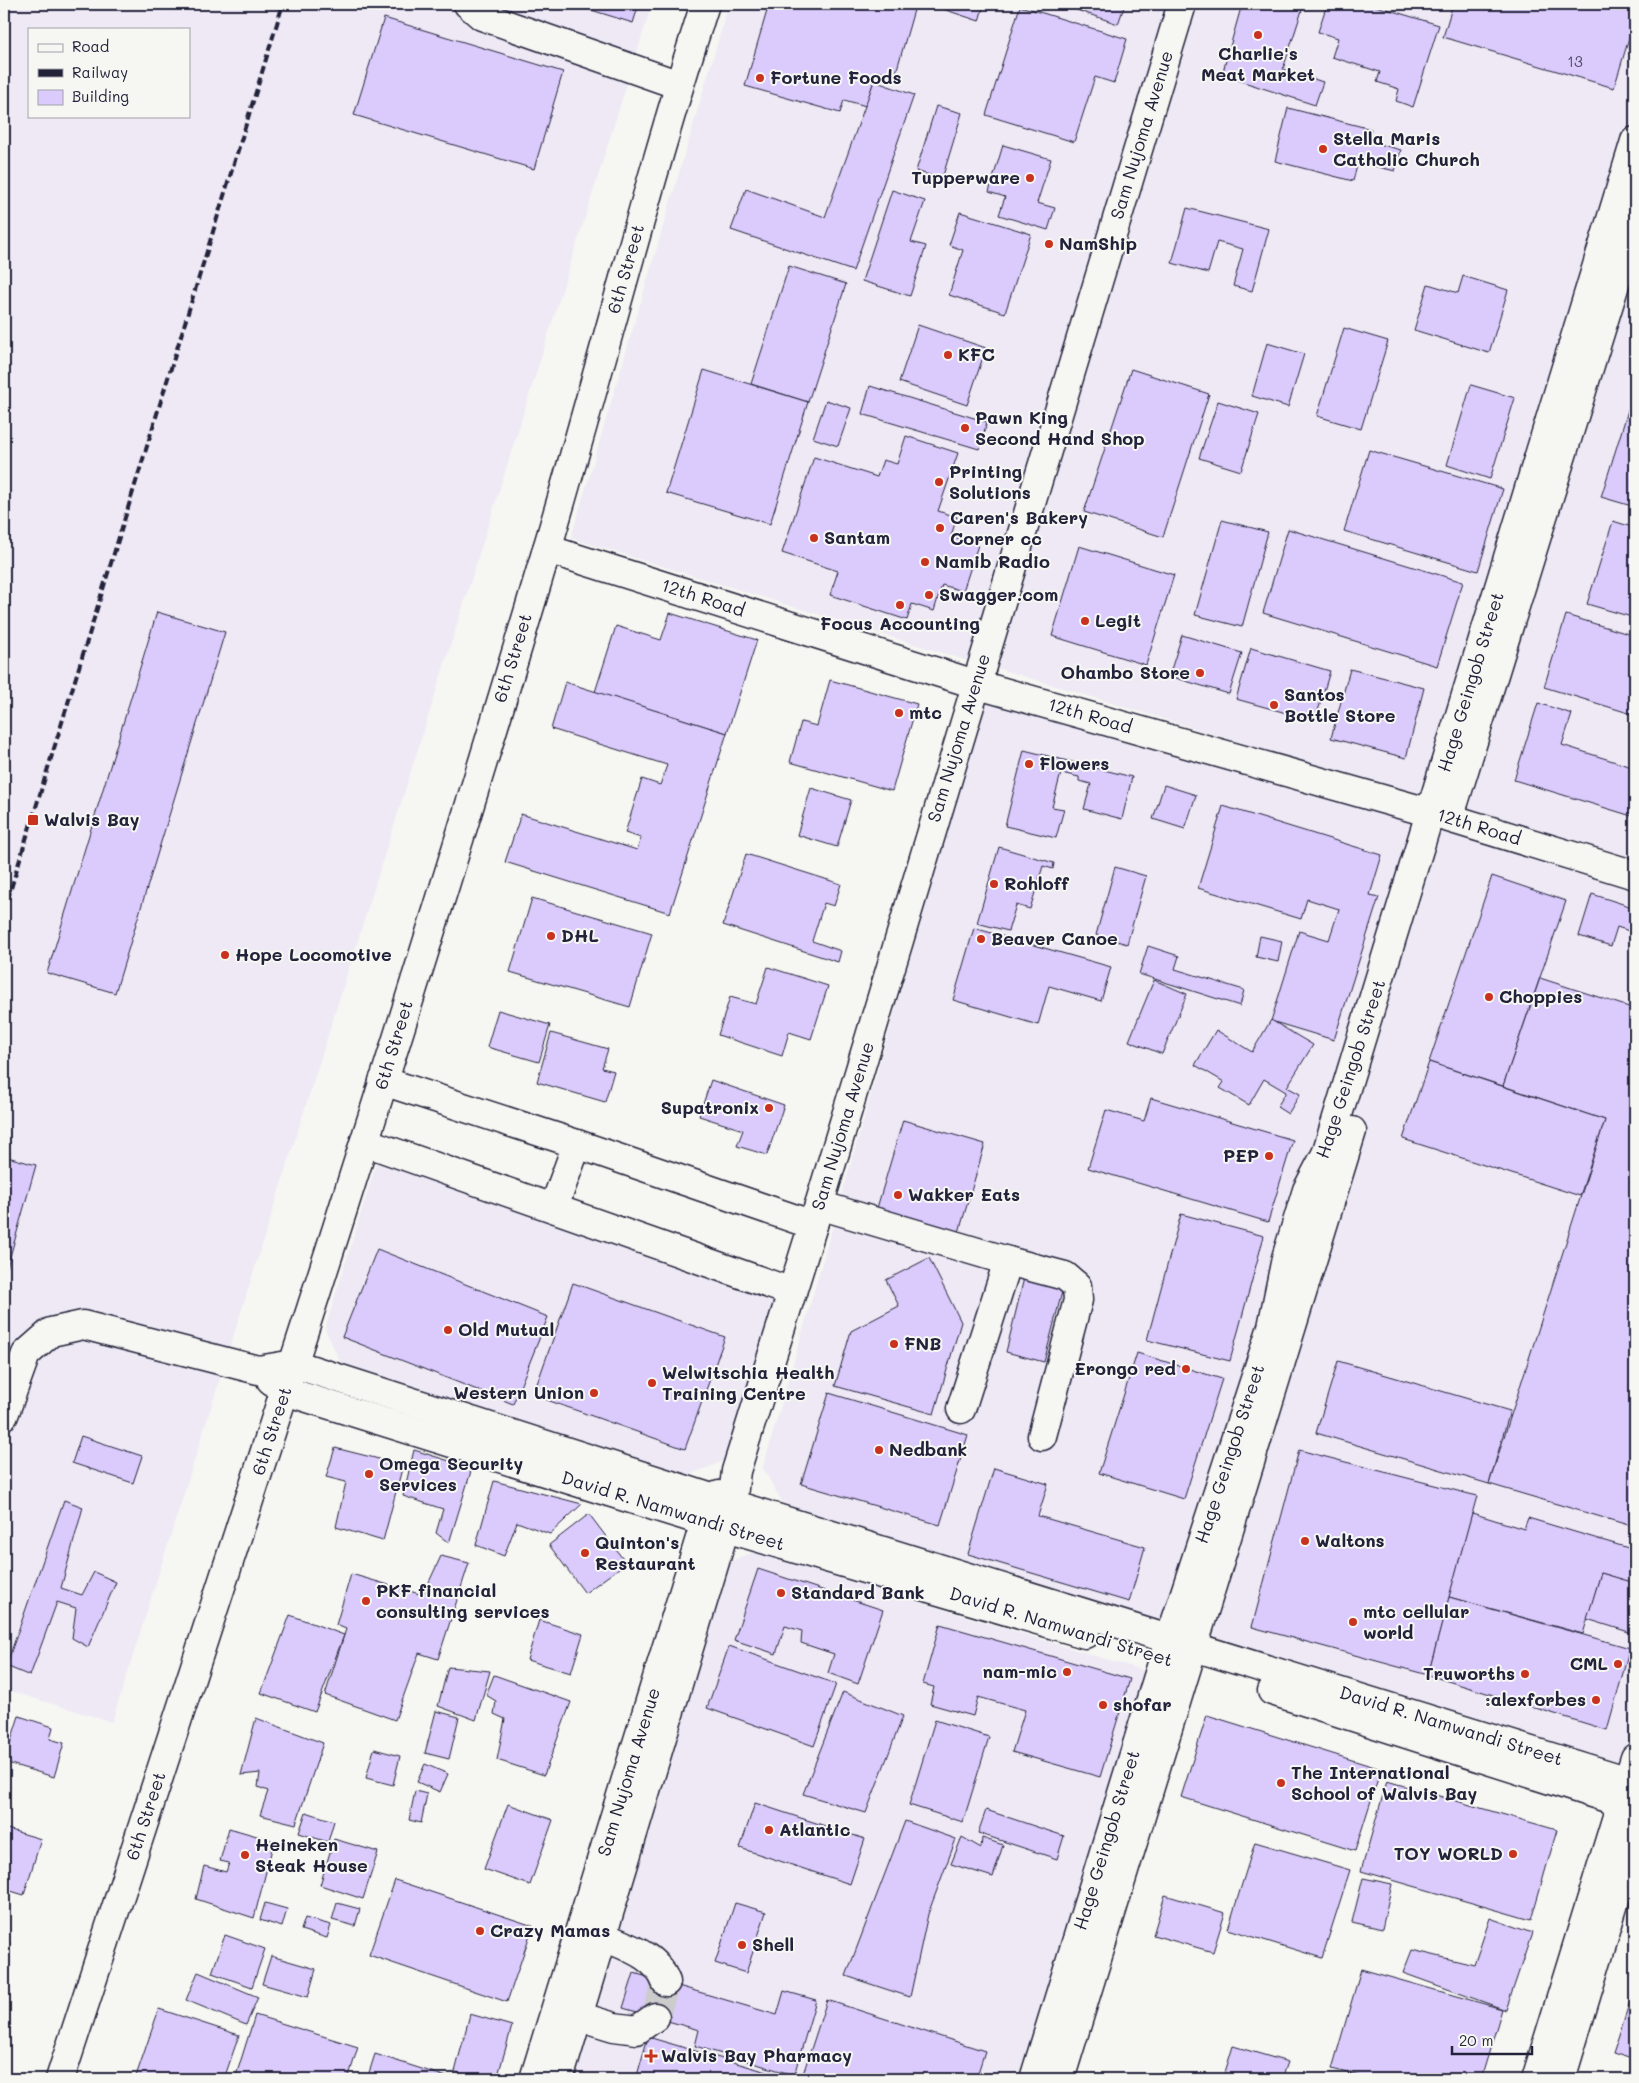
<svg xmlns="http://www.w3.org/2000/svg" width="1639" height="2083" viewBox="0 0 1639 2083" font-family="Mali,sans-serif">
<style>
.built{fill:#eee9f5;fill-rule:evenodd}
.building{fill:#dbcbfc;stroke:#22223b}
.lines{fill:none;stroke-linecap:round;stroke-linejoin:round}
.minor-tunnel{stroke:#cccccd;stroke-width:28;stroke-dasharray:28 14;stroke-linecap:butt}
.minor-casing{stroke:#22223b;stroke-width:31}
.major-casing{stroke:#22223b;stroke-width:31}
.minor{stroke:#f6f6f2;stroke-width:28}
.major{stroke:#f6f6f2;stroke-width:28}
.rail{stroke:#22223b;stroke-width:4;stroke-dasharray:8 4;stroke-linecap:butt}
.poi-dot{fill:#c8321e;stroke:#f6f6f2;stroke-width:2}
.labels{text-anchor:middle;stroke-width:4;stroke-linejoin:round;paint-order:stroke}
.number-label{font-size:15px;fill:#504c6b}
.poi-label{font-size:18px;font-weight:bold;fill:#22223b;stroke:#f6f6f2;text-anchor:start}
.street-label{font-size:18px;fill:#22223b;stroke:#f6f6f2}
</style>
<rect width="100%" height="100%" fill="#f6f6f2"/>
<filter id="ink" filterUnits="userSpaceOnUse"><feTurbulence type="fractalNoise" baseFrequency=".02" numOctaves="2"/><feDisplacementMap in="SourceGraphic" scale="10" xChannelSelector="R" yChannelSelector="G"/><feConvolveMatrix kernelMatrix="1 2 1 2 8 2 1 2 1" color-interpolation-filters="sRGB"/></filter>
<g filter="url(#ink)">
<g class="built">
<path d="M4,4H652L112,1722L4,1689ZM29,29H189V116H29Z"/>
<polygon points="729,4 1171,4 972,662 571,538"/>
<polygon points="1198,4 1635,4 1635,863 997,668"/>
<polygon points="986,695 1635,889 1635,1768 785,1507 763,1468"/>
<polygon points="378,1158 781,1297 726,1460 684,1477 342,1366 325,1329"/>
<polygon points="754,1552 1148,1672 1024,2079 571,2079 730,1561"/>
</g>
<g class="building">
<polygon points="572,4 639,4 633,23"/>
<polygon points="769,4 892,4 914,10 895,76 877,71 866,106 844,100 840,113 745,86"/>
<polygon points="944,4 984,4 979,21 943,9"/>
<polygon points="1059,4 1125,4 1118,24"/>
<polygon points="1242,4 1304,4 1283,69 1323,82 1315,105 1222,75"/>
<polygon points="1327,4 1369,4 1439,25 1413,107 1396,101 1399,89 1377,82 1380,72 1332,57 1338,38 1318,32"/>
<polygon points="1453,4 1604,4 1635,13 1635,18 1614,88 1443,37"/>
<polygon points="1020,6 1127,39 1114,83 1095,77 1074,142 986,115"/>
<polygon points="384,18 563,72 534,169 354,115"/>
<polygon points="874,81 914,95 853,271 731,230 746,189 825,217"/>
<polygon points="936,106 962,113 942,179 916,171"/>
<polygon points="1288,108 1371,129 1368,141 1401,150 1395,171 1358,162 1353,181 1275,161"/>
<polygon points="1003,145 1051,159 1037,203 1055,208 1048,230 999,215 1005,197 989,192"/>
<polygon points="892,190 925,201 911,242 926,246 910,296 862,281"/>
<polygon points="1187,208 1269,229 1252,291 1233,286 1243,249 1217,242 1208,273 1172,263"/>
<polygon points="960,212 1031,234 1005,313 949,295 963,250 949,245"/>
<polygon points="789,266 846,284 808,402 751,384"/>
<polygon points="1463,276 1508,290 1489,353 1414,330 1428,284 1458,293"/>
<polygon points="918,325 986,348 967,405 899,382"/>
<polygon points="1344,328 1388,341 1361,429 1317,416"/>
<polygon points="1267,343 1304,354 1288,407 1252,396"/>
<polygon points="1131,369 1209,394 1163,537 1084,512"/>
<polygon points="704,370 808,402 770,524 666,493"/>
<polygon points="1471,385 1515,398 1490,479 1447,465"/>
<polygon points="870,386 987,422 979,449 862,414"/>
<polygon points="826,400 851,408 838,446 813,438"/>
<polygon points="1218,401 1259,414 1241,471 1199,458"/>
<polygon points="1630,404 1635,406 1635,507 1601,497"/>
<polygon points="906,436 958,453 938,511 957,517 951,536 978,545 963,591 942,585 934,611 912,604 907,620 830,595 838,571 782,553 814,457 877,477 883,460 897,464"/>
<polygon points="1369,450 1503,489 1478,571 1344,531"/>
<polygon points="1222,520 1268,532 1242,627 1195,615"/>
<polygon points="1613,521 1635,528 1635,618 1587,604"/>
<polygon points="1288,529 1463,582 1437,666 1263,613"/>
<polygon points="1079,546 1174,575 1146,665 1052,636"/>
<polygon points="157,612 225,632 115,993 47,973"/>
<polygon points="670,613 757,640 727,733 595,692 616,626 661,640"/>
<polygon points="1566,615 1635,636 1635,715 1544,687"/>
<polygon points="1182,635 1242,653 1229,694 1169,676"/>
<polygon points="1251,648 1330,671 1315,721 1236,699"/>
<polygon points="1350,669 1424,688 1406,758 1331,738"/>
<polygon points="830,680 917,704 892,791 790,762 801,722 817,726"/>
<polygon points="565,682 727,733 670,913 505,862 521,814 637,850 641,838 625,833 642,779 660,785 667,765 551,729"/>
<polygon points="1538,703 1572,714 1562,745 1635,768 1635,817 1514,780"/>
<polygon points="1024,750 1132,777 1122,819 1084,809 1091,784 1079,781 1079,777 1061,773 1052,807 1064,809 1056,838 1005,826"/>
<polygon points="1164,785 1196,795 1185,829 1153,819"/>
<polygon points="811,788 851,800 837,847 797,835"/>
<polygon points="1223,806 1382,855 1370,895 1379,897 1334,1040 1271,1021 1299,931 1329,940 1339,909 1307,899 1301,919 1198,888"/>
<polygon points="999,847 1054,863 1053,869 1043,866 1030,909 1016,905 1008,931 977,923"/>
<polygon points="746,854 841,884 834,906 824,903 812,941 841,951 838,962 723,925"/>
<polygon points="1115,867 1146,876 1127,944 1096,935"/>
<polygon points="1492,876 1566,901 1503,1086 1429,1062"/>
<polygon points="1592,894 1635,908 1635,933 1617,927 1611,946 1579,936"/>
<polygon points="532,898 652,933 630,1007 510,972"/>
<polygon points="974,928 1111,967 1101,1001 1049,986 1038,1025 953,1000"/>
<polygon points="1260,936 1282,941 1278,962 1256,957"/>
<polygon points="1148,946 1179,956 1175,969 1244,990 1240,1006 1139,974"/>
<polygon points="768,967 828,986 811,1039 789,1032 782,1056 718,1035 730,997 756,1004"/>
<polygon points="1540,978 1635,1009 1635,1527 1489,1484 1605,1120 1503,1086"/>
<polygon points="1154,980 1187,994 1162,1054 1129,1041"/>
<polygon points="498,1010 550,1025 539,1062 487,1047"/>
<polygon points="1271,1020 1313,1045 1287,1087 1300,1094 1288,1114 1277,1107 1286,1092 1264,1079 1249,1105 1220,1088 1224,1082 1195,1065 1216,1030 1252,1052"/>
<polygon points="551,1033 608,1049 602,1068 614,1071 605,1102 537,1082"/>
<polygon points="1429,1062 1605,1120 1580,1196 1403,1139"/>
<polygon points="711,1080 784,1105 767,1155 737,1146 743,1130 699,1116"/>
<polygon points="1151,1098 1293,1140 1268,1222 1088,1168 1106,1110 1144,1121"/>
<polygon points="903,1120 985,1144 959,1232 877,1208"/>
<polygon points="4,1156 36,1165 4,1278"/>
<polygon points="1181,1214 1264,1236 1230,1361 1147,1340"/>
<polygon points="377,1249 548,1317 513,1404 342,1337"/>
<polygon points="929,1258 961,1322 934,1414 835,1386 851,1331 899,1306 886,1280"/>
<polygon points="1024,1278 1063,1288 1044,1362 1006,1352"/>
<polygon points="573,1283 725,1337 685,1449 533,1395"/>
<polygon points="1137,1353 1222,1379 1184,1499 1099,1473"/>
<polygon points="1338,1361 1510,1411 1489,1484 1316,1433"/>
<polygon points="829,1393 968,1435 940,1525 801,1484"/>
<polygon points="81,1436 142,1456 133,1483 72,1463"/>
<polygon points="335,1448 403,1465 383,1541 336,1527 346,1482 326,1477"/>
<polygon points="414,1450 472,1468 449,1543 436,1533 443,1509 403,1496"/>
<polygon points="1299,1450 1477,1496 1428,1675 1252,1627"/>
<polygon points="994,1468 1048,1484 1038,1516 1145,1547 1129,1602 968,1554"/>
<polygon points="494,1481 582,1504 550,1534 517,1522 504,1556 476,1545"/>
<polygon points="64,1500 83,1507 61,1588 82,1595 94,1572 116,1582 88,1647 72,1638 76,1608 57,1602 30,1676 6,1666"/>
<polygon points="1472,1513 1524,1529 1528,1518 1635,1550 1635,1566 1630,1582 1601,1573 1583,1634 1449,1597"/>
<polygon points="589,1514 626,1563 585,1593 549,1545"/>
<polygon points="441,1556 469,1563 438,1659 419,1653 395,1720 325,1695 346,1629 336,1625 351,1574 423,1595"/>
<polygon points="758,1569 883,1610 858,1684 828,1673 834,1654 801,1643 802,1631 785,1626 776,1654 734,1640"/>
<polygon points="1601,1573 1635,1583 1635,1623 1632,1633 1587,1619"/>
<polygon points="1449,1597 1630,1648 1607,1730 1428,1675"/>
<polygon points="290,1615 344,1635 315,1712 261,1693"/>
<polygon points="539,1620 583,1634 571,1673 527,1660"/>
<polygon points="940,1624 1130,1679 1100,1777 1012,1752 1025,1710 978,1697 973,1716 930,1704 934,1687 923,1684"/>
<polygon points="729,1646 836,1684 814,1746 707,1708"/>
<polygon points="448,1667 490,1671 476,1720 438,1706"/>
<polygon points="494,1675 571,1702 544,1775 497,1760 505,1719 494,1714 496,1701 486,1695"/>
<polygon points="843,1692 903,1716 866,1813 803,1794"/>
<polygon points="436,1711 459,1717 449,1759 425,1753"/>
<polygon points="1207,1715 1381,1769 1355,1851 1181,1797"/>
<polygon points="19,1716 53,1727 50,1739 64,1743 54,1777 4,1762"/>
<polygon points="256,1718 323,1743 296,1824 260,1815 268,1791 258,1787 260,1773 241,1775"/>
<polygon points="935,1720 989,1737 963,1822 909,1805"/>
<polygon points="374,1749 400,1756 393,1785 366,1778"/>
<polygon points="425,1764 448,1774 440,1792 417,1782"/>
<polygon points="1387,1781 1557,1830 1531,1920 1361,1871"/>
<polygon points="415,1791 427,1794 421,1823 409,1820"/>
<polygon points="755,1803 865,1839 850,1884 740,1848"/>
<polygon points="508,1804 553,1820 530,1885 484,1869"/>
<polygon points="986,1810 1064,1836 1057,1859 978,1833"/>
<polygon points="306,1812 334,1821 328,1842 299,1833"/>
<polygon points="905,1821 956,1839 928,1914 910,1997 846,1976"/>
<polygon points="4,1828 41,1839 24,1895 4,1889"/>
<polygon points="229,1828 274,1841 254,1918 196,1899 204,1866 226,1872 229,1863 220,1861"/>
<polygon points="962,1837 981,1848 982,1838 1003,1845 993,1877 951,1864"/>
<polygon points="334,1839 378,1852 363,1899 320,1885"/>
<polygon points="1255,1842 1350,1870 1322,1958 1228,1929"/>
<polygon points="1363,1878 1392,1884 1382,1929 1352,1922"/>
<polygon points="395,1880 533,1926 507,2002 369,1955"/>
<polygon points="1165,1895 1225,1913 1213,1952 1153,1935"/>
<polygon points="265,1903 287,1909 282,1927 260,1920"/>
<polygon points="337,1903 360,1909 355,1926 332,1920"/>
<polygon points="735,1903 766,1912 746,1973 715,1963"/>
<polygon points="305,1918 331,1925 327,1938 301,1930"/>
<polygon points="1490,1918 1532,1933 1506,2010 1403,1973 1412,1950 1474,1965"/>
<polygon points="225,1935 265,1949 252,1987 212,1973"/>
<polygon points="4,1941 10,1943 4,1965"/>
<polygon points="271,1956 316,1969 308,1997 262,1984"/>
<polygon points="1361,1969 1502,2009 1481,2079 1370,2079 1332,2069"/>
<polygon points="198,1972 258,1997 246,2025 186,2000"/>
<polygon points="634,1973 777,2015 784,1991 816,2000 794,2075 695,2046 699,2030 623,2008"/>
<polygon points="1635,1986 1635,2060 1613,2053"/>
<polygon points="827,2000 985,2051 976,2079 819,2079 803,2074"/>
<polygon points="159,2009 239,2035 224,2079 135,2079"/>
<polygon points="470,2014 512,2026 497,2079 483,2079 455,2072"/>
<polygon points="255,2015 358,2047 348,2079 235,2079"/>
<polygon points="648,2037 791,2079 636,2079"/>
<polygon points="1233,2046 1288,2062 1282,2079 1223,2079"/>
<polygon points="375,2054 453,2079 367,2079"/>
</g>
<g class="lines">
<polyline class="minor-tunnel" points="655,2017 666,1982"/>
<g class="minor-casing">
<g id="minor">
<polyline points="468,4 482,16 679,85"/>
<polyline points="547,549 975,684 1449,818 1635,875"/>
<polyline points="1453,806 1635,220"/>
<polyline points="383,1081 577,1144 813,1225"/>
<polyline points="365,1142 792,1292"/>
<polyline points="819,1205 1008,1261 961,1409"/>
<polyline points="554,1207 577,1144"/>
<polyline points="1008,1261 1065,1276 1077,1286 1078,1300 1042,1436"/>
<polyline points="271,1380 285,1391 705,1522 1085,1634"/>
<polyline points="4,1415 26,1354 51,1332 83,1325 258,1370 294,1364 715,1499 1635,1783"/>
<polyline points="1272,1691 1635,1807"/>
<path d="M602,1936C627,1947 656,1955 666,1982"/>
<polyline points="578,2016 614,2027 637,2030 655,2017"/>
<path d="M60,2079C226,1571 395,1062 547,549C601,368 647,184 705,4"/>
<polyline points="1034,2079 1164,1657 1272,1327 1286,1258 1307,1190 1326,1154 1635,141"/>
<polyline points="1060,2079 1352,1131"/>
<polyline points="1536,2079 1635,1758"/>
<polyline points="1561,2079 1635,1834"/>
</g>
</g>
<g class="major-casing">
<g id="major">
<polyline points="534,2079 705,1522 719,1495"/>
<polyline points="559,2079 732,1505 736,1471 813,1225 1182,4"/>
</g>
</g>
<use href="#minor" class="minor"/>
<use href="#major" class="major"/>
<polyline class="rail" points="4,911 283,4"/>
</g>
</g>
<g class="poi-dot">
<circle cx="1258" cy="35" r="5"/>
<circle cx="760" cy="78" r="5"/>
<circle cx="1323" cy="149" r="5"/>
<circle cx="1030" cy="178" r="5"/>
<circle cx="1049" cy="244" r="5"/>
<circle cx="948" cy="355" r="5"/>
<circle cx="965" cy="428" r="5"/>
<circle cx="939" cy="482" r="5"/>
<circle cx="940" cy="528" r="5"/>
<circle cx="814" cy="538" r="5"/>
<circle cx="925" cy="562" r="5"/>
<circle cx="929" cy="595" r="5"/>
<circle cx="900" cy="605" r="5"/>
<circle cx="1085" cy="621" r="5"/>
<circle cx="1200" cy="673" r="5"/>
<circle cx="1274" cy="705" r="5"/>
<circle cx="899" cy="713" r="5"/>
<circle cx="1029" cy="764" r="5"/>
<rect x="27" y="814" width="12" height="12" rx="2.5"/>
<circle cx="994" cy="884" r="5"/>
<circle cx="551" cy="936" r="5"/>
<circle cx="981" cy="939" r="5"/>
<circle cx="225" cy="955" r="5"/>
<circle cx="1489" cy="997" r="5"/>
<circle cx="769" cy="1108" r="5"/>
<circle cx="1269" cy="1156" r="5"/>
<circle cx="898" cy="1195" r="5"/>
<circle cx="448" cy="1330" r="5"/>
<circle cx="894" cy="1344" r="5"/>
<circle cx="1186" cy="1369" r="5"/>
<circle cx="652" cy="1383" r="5"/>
<circle cx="594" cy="1393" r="5"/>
<circle cx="879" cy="1450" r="5"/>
<circle cx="369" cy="1474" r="5"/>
<circle cx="1305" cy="1541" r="5"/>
<circle cx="585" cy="1553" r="5"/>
<circle cx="781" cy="1593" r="5"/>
<circle cx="366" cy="1601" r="5"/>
<circle cx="1353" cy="1622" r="5"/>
<circle cx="1618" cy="1664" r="5"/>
<circle cx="1067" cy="1672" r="5"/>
<circle cx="1525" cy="1674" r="5"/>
<circle cx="1596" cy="1700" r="5"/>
<circle cx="1103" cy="1705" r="5"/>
<circle cx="1281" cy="1783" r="5"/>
<circle cx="769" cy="1830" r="5"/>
<circle cx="1513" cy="1854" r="5"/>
<circle cx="245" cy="1855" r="5"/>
<circle cx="480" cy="1931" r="5"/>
<circle cx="742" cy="1945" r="5"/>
<path d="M648.5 2048.5h5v5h5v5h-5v5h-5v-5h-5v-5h5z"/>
</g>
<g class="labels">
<g class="number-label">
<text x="1575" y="67">13</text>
</g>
<g class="poi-label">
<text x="1258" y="60" text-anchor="middle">Charlie's<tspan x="1258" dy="21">Meat Market</tspan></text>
<text x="770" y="84">Fortune Foods</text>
<text x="1333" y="145">Stella Maris<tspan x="1333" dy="21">Catholic Church</tspan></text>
<text x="1020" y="184" text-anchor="end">Tupperware</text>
<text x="1059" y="250">NamShip</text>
<text x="958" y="361">KFC</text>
<text x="975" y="424">Pawn King<tspan x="975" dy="21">Second Hand Shop</tspan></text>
<text x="949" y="478">Printing<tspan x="949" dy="21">Solutions</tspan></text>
<text x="950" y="524">Caren's Bakery<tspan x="950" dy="21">Corner cc</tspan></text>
<text x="824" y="544">Santam</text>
<text x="935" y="568">Namib Radio</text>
<text x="939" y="601">Swagger.com</text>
<text x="1095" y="627">Legit</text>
<text x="900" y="630" text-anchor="middle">Focus Accounting</text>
<text x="1190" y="679" text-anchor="end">Ohambo Store</text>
<text x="1284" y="701">Santos<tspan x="1284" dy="21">Bottle Store</tspan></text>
<text x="909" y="719">mtc</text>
<text x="1039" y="770">Flowers</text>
<text x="44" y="826">Walvis Bay</text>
<text x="1004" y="890">Rohloff</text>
<text x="561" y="942">DHL</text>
<text x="991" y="945">Beaver Canoe</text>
<text x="235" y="961">Hope Locomotive</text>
<text x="1499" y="1003">Choppies</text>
<text x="759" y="1114" text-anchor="end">Supatronix</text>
<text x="1259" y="1162" text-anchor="end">PEP</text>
<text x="908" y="1201">Wakker Eats</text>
<text x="458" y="1336">Old Mutual</text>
<text x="904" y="1350">FNB</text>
<text x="1176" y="1375" text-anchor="end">Erongo red</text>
<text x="662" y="1379">Welwitschia Health<tspan x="662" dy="21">Training Centre</tspan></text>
<text x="584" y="1399" text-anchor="end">Western Union</text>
<text x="889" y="1456">Nedbank</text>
<text x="379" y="1470">Omega Security<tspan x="379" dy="21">Services</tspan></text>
<text x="1315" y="1547">Waltons</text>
<text x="595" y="1549">Quinton's<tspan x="595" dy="21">Restaurant</tspan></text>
<text x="376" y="1597">PKF financial<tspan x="376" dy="21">consulting services</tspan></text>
<text x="791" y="1599">Standard Bank</text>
<text x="1363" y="1618">mtc cellular<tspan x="1363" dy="21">world</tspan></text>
<text x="1608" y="1670" text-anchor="end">CML</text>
<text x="1057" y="1678" text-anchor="end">nam-mic</text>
<text x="1515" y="1680" text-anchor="end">Truworths</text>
<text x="1586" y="1706" text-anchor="end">:alexforbes</text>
<text x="1113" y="1711">shofar</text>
<text x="1291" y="1779">The International<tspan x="1291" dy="21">School of Walvis Bay</tspan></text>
<text x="779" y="1836">Atlantic</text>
<text x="255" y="1851">Heineken<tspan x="255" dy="21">Steak House</tspan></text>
<text x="1503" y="1860" text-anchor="end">TOY WORLD</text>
<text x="490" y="1937">Crazy Mamas</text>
<text x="752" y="1951">Shell</text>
<text x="661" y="2062">Walvis Bay Pharmacy</text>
</g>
<g class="street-label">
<text transform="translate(1142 135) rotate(-73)" y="6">Sam Nujoma Avenue</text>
<text transform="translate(626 269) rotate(-74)" y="6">6th Street</text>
<text transform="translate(703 598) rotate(18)" y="6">12th Road</text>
<text transform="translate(513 658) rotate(-73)" y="6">6th Street</text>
<text transform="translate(1471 682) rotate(-73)" y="6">Hage Geingob Street</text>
<text transform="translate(1090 716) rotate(16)" y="6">12th Road</text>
<text transform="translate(959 738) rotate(-73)" y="6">Sam Nujoma Avenue</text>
<text transform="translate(1479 827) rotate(17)" y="6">12th Road</text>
<text transform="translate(394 1045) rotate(-73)" y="6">6th Street</text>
<text transform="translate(1351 1069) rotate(-72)" y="6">Hage Geingob Street</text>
<text transform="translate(843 1126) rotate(-73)" y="6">Sam Nujoma Avenue</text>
<text transform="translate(272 1431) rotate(-72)" y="6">6th Street</text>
<text transform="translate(1230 1454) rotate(-72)" y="6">Hage Geingob Street</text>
<text transform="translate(673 1511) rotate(17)" y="6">David R. Namwandi Street</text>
<text transform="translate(1061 1627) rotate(17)" y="6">David R. Namwandi Street</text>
<text transform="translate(1451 1726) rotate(17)" y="6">David R. Namwandi Street</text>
<text transform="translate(629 1772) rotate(-73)" y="6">Sam Nujoma Avenue</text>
<text transform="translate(146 1816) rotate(-72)" y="6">6th Street</text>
<text transform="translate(1107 1840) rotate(-73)" y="6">Hage Geingob Street</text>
</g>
</g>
<rect width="1639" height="2083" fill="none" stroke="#f6f6f2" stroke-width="20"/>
<rect x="10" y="10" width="1619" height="2063" fill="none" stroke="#22223b" stroke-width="2" filter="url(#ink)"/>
<rect x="28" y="28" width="162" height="90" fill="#f6f6f2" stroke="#a1a1a9"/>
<rect x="38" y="44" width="25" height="8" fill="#f6f6f2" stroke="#a1a1a9"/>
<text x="72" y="52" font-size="15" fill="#22223b">Road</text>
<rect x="38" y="69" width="25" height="8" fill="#22223b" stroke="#a1a1a9"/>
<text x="72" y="78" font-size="15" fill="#22223b">Railway</text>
<rect x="38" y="90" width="25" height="15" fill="#dbcbfc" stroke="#a1a1a9"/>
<text x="72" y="102" font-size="15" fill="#22223b">Building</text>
<path d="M1452 2046v8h80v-8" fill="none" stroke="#22223b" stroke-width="2.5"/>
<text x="1459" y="2046" font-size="15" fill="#22223b" stroke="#f6f6f2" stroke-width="4" paint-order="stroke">20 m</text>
</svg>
